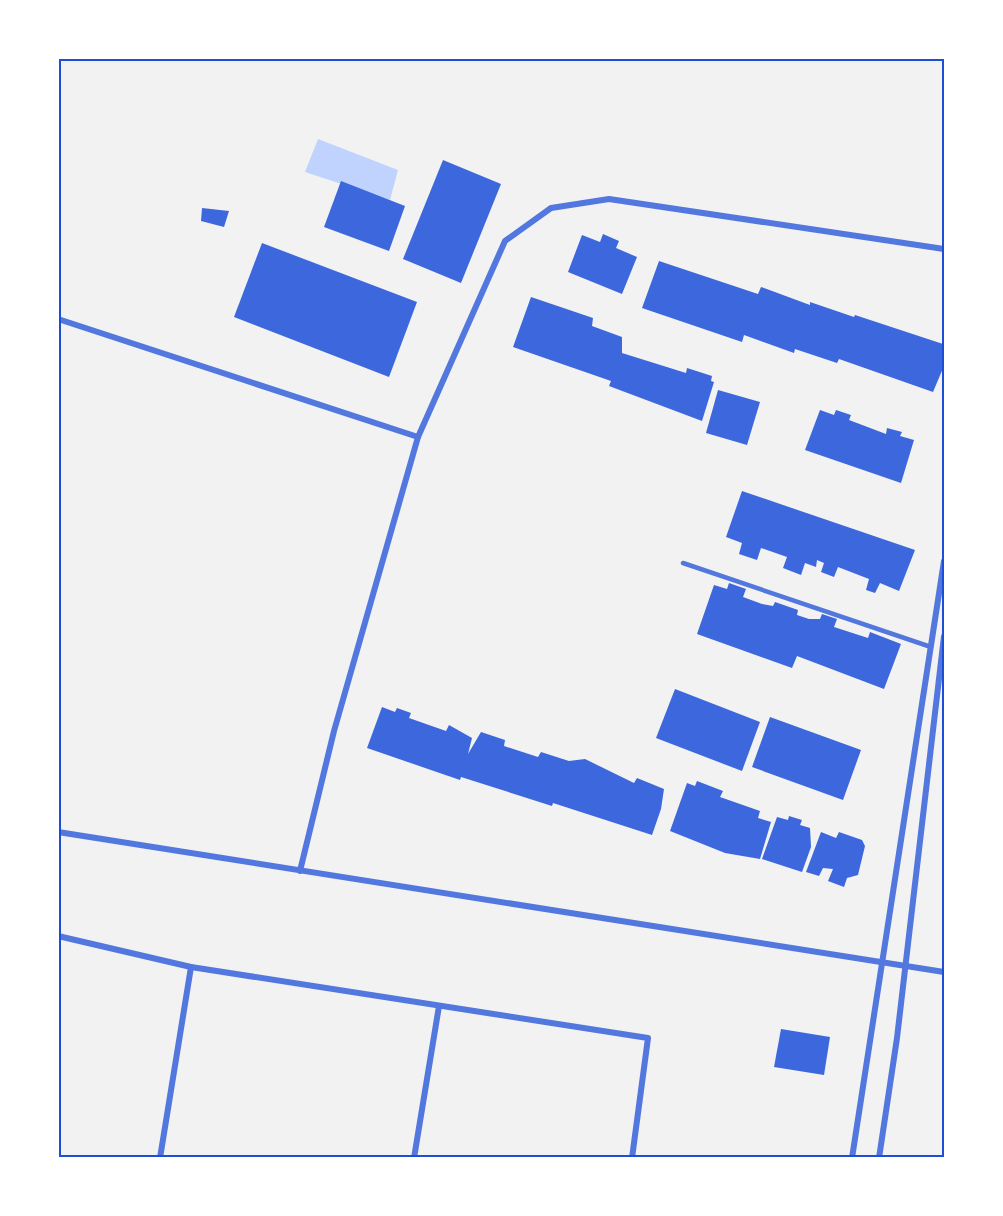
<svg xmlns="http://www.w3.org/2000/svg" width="1003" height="1216" viewBox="0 0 1003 1216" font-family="Merriweather,serif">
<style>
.water{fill:#bfd3fe}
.building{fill:#3d67dc}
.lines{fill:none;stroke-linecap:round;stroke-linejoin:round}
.service{stroke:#5277de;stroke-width:4.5}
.minor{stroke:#5277de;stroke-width:6}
.neatline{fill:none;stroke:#1d4ed8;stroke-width:2}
</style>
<rect width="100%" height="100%" fill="#f2f2f2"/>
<polygon class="water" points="318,139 398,170 390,200 305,172"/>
<g class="building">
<polygon points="443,160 501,184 461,283 403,259"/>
<polygon points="341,181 405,206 389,251 324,227"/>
<polygon points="202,208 229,211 224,227 201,221"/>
<polygon points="603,234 619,241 616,248 637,257 622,294 568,272 582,235 600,242"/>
<polygon points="262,243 417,302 389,377 234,317"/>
<polygon points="659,261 758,294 761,287 810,305 810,302 854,317 855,315 943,344 944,366 933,392 839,359 837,363 795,349 794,353 744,335 742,342 642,308"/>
<polygon points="531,297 593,318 592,326 622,337 622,353 686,373 687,368 712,376 711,381 714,382 702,421 609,386 611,381 513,347"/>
<polygon points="718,390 760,402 747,445 706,433"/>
<polygon points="820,410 834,415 836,410 851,415 849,420 886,434 887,428 902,432 900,436 914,440 901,483 805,450"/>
<polygon points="742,491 915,550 899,591 880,583 875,593 866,590 869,579 838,567 834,577 821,572 824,563 817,560 816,567 805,563 801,575 783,568 787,557 761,548 757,560 739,554 742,543 726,537"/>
<polygon points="729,583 746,589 743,597 762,604 773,606 775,602 798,610 797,615 809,619 820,619 822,614 837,619 834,627 868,638 870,632 901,644 884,689 797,656 792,668 697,634 714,585 727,589"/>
<polygon points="675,689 760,722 742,771 656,738"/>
<polygon points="382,707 395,712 397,708 411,713 409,718 446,731 449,725 472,738 468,754 481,732 505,740 504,746 538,757 541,752 569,761 585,759 634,783 637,778 664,789 661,809 652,835 553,803 552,806 461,777 460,780 367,748"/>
<polygon points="770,717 861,750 843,800 752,767"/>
<polygon points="697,781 723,791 720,797 760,811 758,818 771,822 760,859 725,853 670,831 687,783 695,786"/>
<polygon points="789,816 802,820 800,825 810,828 811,847 802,872 762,859 777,817 788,820"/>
<polygon points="821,832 836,838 839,832 862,840 865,846 858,875 847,878 844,887 828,881 833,869 823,868 819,876 806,872"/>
<polygon points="781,1029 830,1037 824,1075 774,1067"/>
</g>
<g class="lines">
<polyline class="service" points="683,563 931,647"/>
<g class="minor">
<polyline points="58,319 418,437"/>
<polyline points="58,832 944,972"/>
<polyline points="300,871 334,731 418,437 505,241 551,208 609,199 944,249"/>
<polyline points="58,936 191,967 648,1038 632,1158"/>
<polyline points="160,1158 191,967"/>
<polyline points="414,1158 439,1006"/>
<polyline points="852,1158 944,561"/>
<polyline points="879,1158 897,1038 944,636"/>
</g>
</g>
<rect width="1003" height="1216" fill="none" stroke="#ffffff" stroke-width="120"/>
<rect x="60" y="60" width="883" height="1096" class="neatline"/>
</svg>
